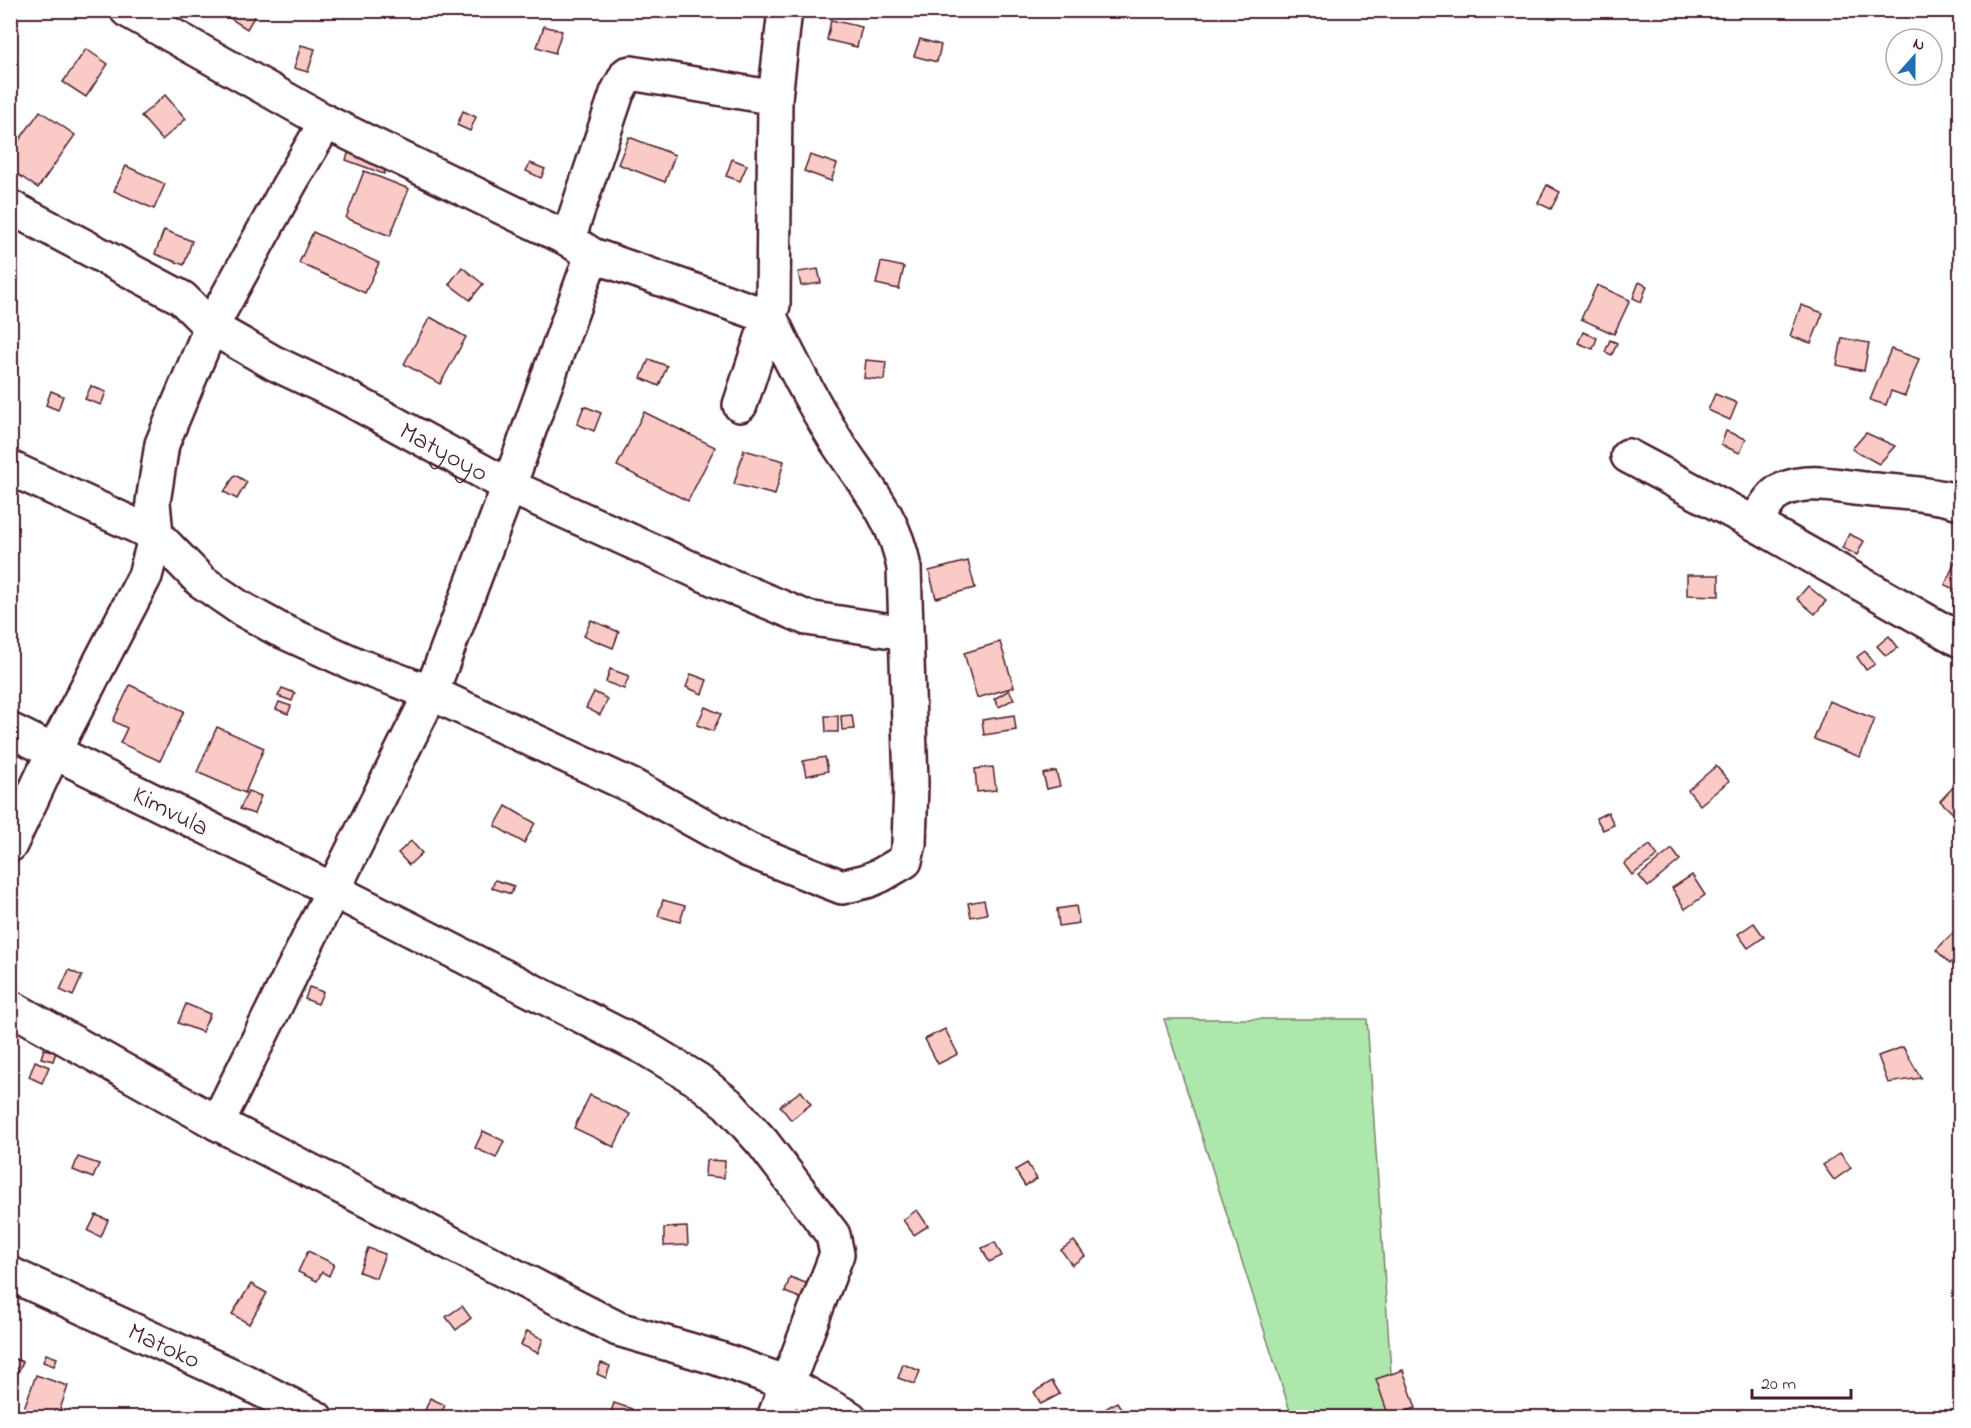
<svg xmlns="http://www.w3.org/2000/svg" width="1971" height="1428" viewBox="0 0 1971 1428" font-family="'Indie Flower',sans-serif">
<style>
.green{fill:#ade7ac;stroke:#7c836c;stroke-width:1.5}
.building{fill:#facac6;stroke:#4a1f2b;stroke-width:1.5}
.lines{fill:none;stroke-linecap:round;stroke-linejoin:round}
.minor-casing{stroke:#4a1f2b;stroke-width:38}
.minor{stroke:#fff;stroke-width:33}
.labels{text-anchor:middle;stroke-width:6;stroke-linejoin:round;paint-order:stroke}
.street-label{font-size:26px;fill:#4a1f2b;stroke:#fff}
</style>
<rect width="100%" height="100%" fill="#fff"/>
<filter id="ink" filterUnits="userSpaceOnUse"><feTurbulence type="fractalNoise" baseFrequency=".0167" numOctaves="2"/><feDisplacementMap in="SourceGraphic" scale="12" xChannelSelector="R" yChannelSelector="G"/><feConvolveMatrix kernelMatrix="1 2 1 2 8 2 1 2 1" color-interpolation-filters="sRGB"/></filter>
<g filter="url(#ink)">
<polygon class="green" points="1164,1019 1367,1019 1394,1417 1292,1417"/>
<g class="building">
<polygon points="217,10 258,10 247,29"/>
<polygon points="678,10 705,10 706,16 679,19"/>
<polygon points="831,20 862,27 857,47 827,40"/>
<polygon points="544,26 562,31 555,53 537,47"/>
<polygon points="920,39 941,45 937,62 914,56"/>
<polygon points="301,45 315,49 308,72 294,68"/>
<polygon points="86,49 108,64 86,97 63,82"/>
<polygon points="165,95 186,119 162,140 141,116"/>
<polygon points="40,111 75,135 38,188 10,169 10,153"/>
<polygon points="463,111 476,117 470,131 457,125"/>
<polygon points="629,137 675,155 665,182 618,164"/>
<polygon points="351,145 389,159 384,174 346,160"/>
<polygon points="810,155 837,164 831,181 804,171"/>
<polygon points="732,159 747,165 740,181 726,176"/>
<polygon points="530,163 545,169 541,178 526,171"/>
<polygon points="126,166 165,184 154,209 114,191"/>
<polygon points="364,171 409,189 390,236 346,218"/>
<polygon points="1547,185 1560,192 1551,209 1538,203"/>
<polygon points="164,230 192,241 184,265 155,254"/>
<polygon points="313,232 379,263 365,293 299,263"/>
<polygon points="881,262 904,267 899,289 876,284"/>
<polygon points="462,267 483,284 470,300 449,284"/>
<polygon points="818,269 821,283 801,286 798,272"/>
<polygon points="1639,282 1647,286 1641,302 1633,298"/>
<polygon points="1597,285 1630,300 1614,334 1581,319"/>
<polygon points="1801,305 1823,313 1811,343 1790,336"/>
<polygon points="430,317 466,337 440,384 404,364"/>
<polygon points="1583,332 1597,338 1593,349 1578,343"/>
<polygon points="1842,338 1869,343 1864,371 1837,365"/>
<polygon points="1610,340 1617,343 1612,355 1605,352"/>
<polygon points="1891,349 1919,359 1905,396 1891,391 1886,405 1870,400"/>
<polygon points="649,359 667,366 659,386 641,378"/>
<polygon points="866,360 886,362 884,380 864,378"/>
<polygon points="91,386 106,392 101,405 85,399"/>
<polygon points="51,391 63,396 58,410 46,405"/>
<polygon points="1715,394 1737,403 1730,420 1708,410"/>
<polygon points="584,406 601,413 594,431 577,424"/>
<polygon points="644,412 715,447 688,501 617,466"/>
<polygon points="1726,431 1746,439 1740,453 1721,445"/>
<polygon points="1866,433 1895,446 1879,464 1852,449"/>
<polygon points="744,450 784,461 775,495 734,484"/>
<polygon points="235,475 247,482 237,499 224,492"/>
<polygon points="1849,534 1864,541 1857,555 1842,548"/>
<polygon points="1959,552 1960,552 1960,592 1945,585"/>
<polygon points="968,561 975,588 936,598 929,571"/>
<polygon points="1687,575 1719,575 1719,596 1687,595"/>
<polygon points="1808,586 1826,601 1815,614 1797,599"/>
<polygon points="591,620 619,632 613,648 584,636"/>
<polygon points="1889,636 1898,647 1886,656 1877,646"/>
<polygon points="1000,642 1014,687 977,698 964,653"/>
<polygon points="1865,651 1875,664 1866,670 1857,657"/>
<polygon points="610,669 629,676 624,689 606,682"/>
<polygon points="691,674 707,680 702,694 686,687"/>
<polygon points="130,685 184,711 160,761 120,743 127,728 113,721"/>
<polygon points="282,688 295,693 292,701 278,696"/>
<polygon points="1009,690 1014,699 999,707 994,699"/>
<polygon points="594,692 608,699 600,715 586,708"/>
<polygon points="1829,701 1875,719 1860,757 1814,739"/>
<polygon points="279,702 291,706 288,714 276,709"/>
<polygon points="705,707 721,714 713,731 697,725"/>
<polygon points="852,715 854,729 842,730 841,716"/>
<polygon points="1014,715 1016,730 984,735 982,720"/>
<polygon points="825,716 838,716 838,732 826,732"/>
<polygon points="217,727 264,748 245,793 197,772"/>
<polygon points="825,757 828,771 806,776 803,761"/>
<polygon points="1716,766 1729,781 1700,805 1688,790"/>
<polygon points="993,767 996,790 977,792 975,769"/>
<polygon points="1056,771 1060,786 1047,789 1043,774"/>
<polygon points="1960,780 1960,820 1940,801"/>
<polygon points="248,791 261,796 254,814 240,809"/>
<polygon points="506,806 535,823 524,843 495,826"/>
<polygon points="1608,812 1614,825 1603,830 1596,818"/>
<polygon points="411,841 422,853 409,865 398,853"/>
<polygon points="1650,845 1658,856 1632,875 1624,864"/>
<polygon points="1672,849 1680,860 1648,887 1639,876"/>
<polygon points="1692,875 1705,895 1685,909 1672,888"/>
<polygon points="495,880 514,886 511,894 492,888"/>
<polygon points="663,900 685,906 680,922 658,916"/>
<polygon points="984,900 987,914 971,917 968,903"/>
<polygon points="1076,906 1079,923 1059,926 1057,909"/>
<polygon points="1754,923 1764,937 1748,948 1738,934"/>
<polygon points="1960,926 1960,954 1950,964 1936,950"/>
<polygon points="69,970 82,976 73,996 60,990"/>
<polygon points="309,987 323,992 318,1004 305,999"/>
<polygon points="186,1004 210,1014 202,1032 178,1023"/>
<polygon points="945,1029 958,1054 938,1064 925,1039"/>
<polygon points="1903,1047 1921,1078 1888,1083 1878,1056"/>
<polygon points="44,1049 56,1052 53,1061 41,1058"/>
<polygon points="35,1061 49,1067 42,1083 29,1077"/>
<polygon points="801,1091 811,1104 791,1120 780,1106"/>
<polygon points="590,1095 630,1114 614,1147 574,1128"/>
<polygon points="483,1131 504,1141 496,1158 475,1148"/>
<polygon points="1840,1153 1851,1168 1834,1180 1823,1165"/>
<polygon points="78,1157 99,1164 93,1178 73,1170"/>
<polygon points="706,1160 725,1161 724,1178 705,1176"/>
<polygon points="1027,1163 1037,1179 1025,1186 1015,1170"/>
<polygon points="917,1210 928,1226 914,1235 903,1220"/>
<polygon points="96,1215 108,1220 101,1237 88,1231"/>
<polygon points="687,1227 688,1245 664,1246 664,1228"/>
<polygon points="1074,1241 1085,1256 1072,1265 1061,1250"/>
<polygon points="995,1242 1002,1256 989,1262 982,1248"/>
<polygon points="368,1248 385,1254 376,1278 359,1272"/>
<polygon points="308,1251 334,1264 329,1276 322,1272 317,1281 298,1272"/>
<polygon points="790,1277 811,1285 805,1300 785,1292"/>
<polygon points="251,1284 267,1293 249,1324 232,1314"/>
<polygon points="462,1306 471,1318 456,1330 446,1317"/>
<polygon points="527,1331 543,1339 538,1353 521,1345"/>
<polygon points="46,1354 57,1358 54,1366 43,1362"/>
<polygon points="10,1357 23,1362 11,1387 10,1387"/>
<polygon points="601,1363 610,1366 606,1378 597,1374"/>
<polygon points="903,1364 920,1371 915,1384 898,1378"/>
<polygon points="1403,1370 1416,1408 1389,1417 1376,1379"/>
<polygon points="36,1375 68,1386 57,1418 49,1418 24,1408"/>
<polygon points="1052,1381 1060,1394 1041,1404 1034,1392"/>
<polygon points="430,1398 445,1405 439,1418 422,1418"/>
<polygon points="1117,1402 1127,1418 1094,1418 1093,1416"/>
<polygon points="614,1403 632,1409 629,1418 609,1418"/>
</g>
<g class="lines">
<g class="minor-casing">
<g id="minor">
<path id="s1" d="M10,207L182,298L211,327L274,363L344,396L509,486L721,582L807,618L905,633"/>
<polyline points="568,239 617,93 627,74 631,73 775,98 785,10"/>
<polyline points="740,405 773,305 775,98"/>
<polyline points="1628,456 1754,523 1960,640"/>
<path d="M10,468L156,535L201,581L240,608L278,629L357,665L431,693L634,787L748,850L842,887L867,881L881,875L905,861L909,844L911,783L904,568C895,515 862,482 835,439C811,400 789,358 770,317L592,255L568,239L326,122L127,10"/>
<path d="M1754,523C1761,514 1770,496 1780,491C1806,478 1837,486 1863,489C1896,492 1929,493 1960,502"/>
<path id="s2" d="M10,730L333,890L645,1048L698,1080L728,1104L763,1143L833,1235L837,1254L774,1418"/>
<polyline points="10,845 54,751 145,576 156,535 153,502 162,444 211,327 289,185 326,122"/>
<polyline points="10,1007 217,1123 618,1329 717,1358 787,1383 850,1418"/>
<polyline points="217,1123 431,693 509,486 592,255"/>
<path id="s3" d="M10,1274L242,1380L316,1418"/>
</g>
</g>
<use href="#minor" class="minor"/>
</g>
</g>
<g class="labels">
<g class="street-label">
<text dy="9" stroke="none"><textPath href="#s1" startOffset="500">Matyoyo</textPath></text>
<text dy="9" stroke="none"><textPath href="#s2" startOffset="180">Kimvula</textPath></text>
<text dy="9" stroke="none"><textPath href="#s3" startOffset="170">Matoko</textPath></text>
</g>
</g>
<rect width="1971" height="1428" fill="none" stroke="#fff" stroke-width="36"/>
<rect x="18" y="18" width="1935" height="1392" fill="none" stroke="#4a1f2b" stroke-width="2" filter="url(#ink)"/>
<g transform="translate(1914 57) rotate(21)"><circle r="28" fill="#ffffff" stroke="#b7a5aa" stroke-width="1.5"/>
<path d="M0-4.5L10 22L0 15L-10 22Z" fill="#1f6fb2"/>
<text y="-9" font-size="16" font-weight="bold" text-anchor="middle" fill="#4a1f2b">N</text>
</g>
<path d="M1752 1389v9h99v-9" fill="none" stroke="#4a1f2b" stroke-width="3"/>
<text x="1761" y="1389" font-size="18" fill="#4a1f2b" stroke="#ffffff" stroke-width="4.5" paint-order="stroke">20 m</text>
</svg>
